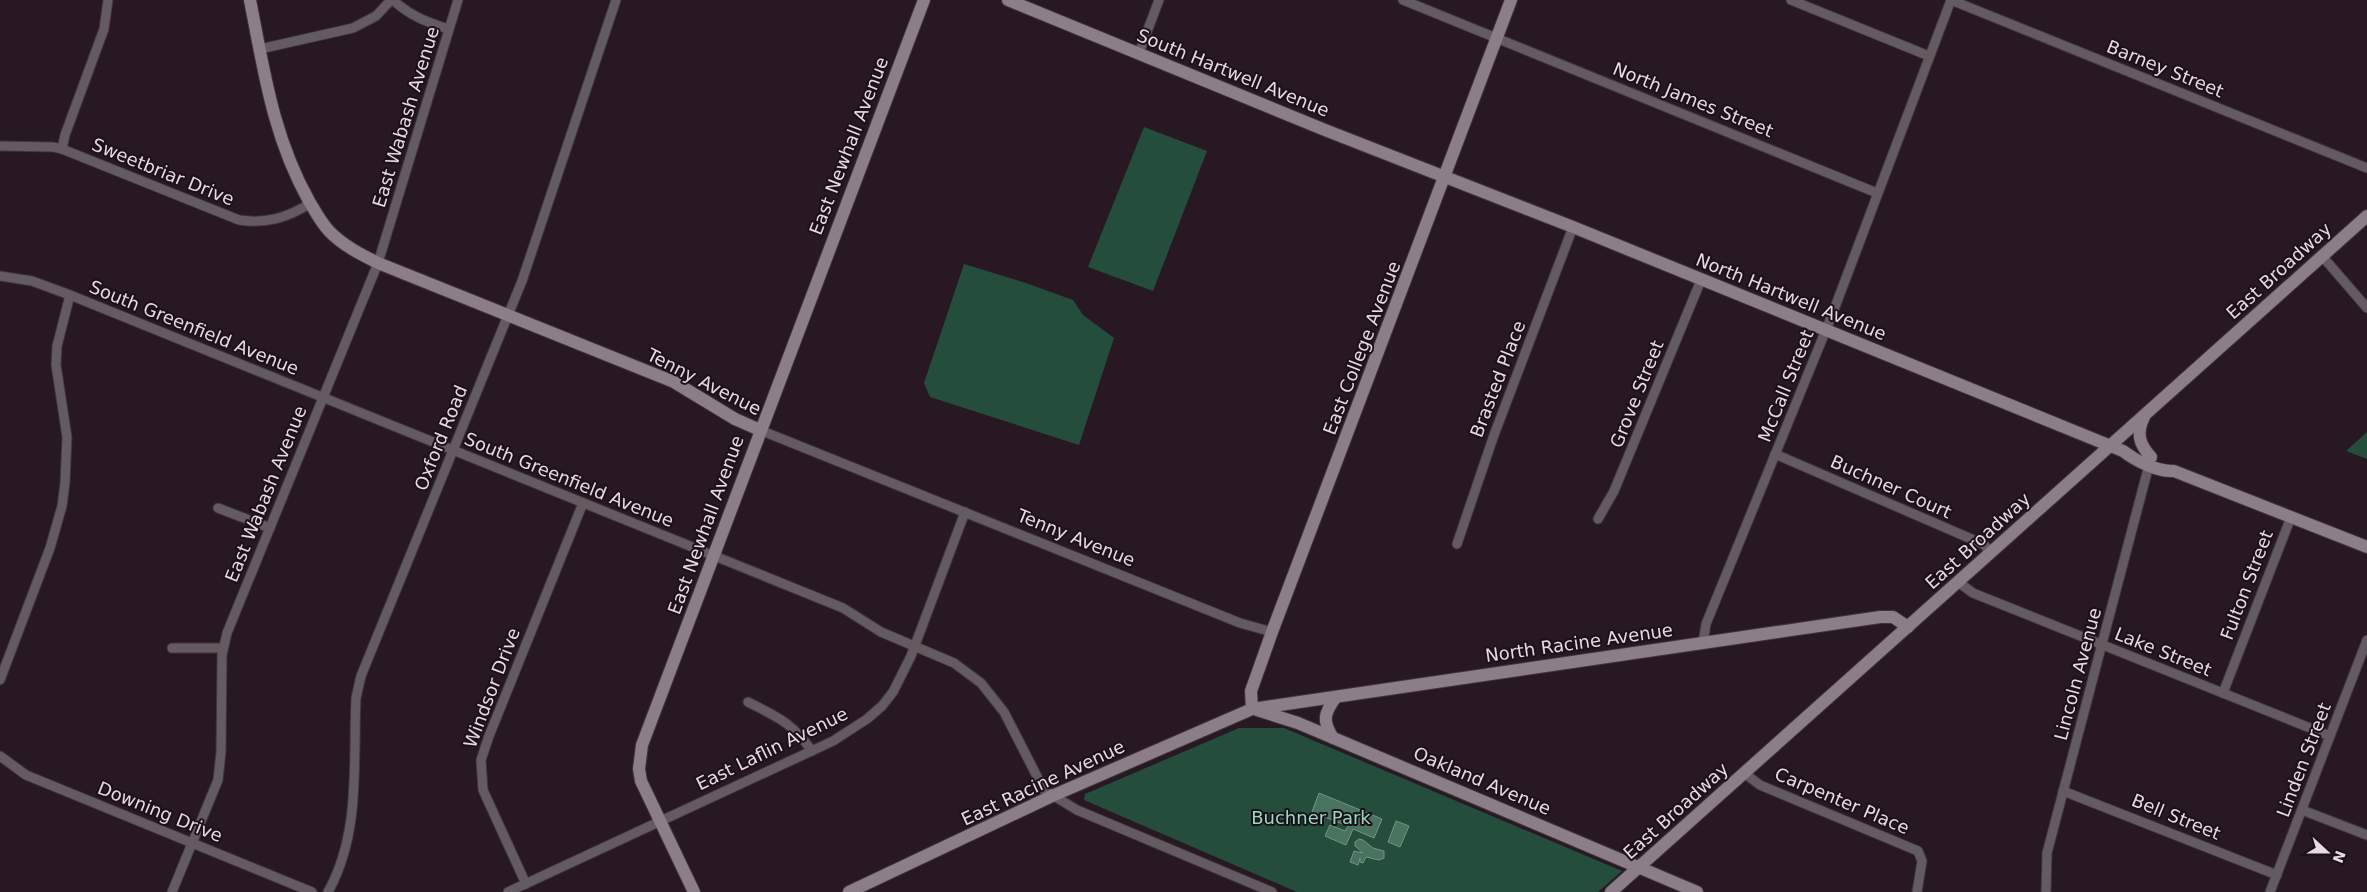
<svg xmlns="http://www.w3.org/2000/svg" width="2367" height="892" viewBox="0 0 2367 892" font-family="'DejaVu Sans',sans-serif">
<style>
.green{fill:#244e3b}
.water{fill:#48735f;stroke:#779287}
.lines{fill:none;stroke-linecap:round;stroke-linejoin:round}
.street-casing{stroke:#42333f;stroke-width:11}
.secondary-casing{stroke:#42333f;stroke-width:14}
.street{stroke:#635b61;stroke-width:9}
.secondary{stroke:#8b7e88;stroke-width:12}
.labels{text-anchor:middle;stroke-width:4;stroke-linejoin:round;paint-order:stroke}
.street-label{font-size:18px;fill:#e5dbe3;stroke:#1d0f1b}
.park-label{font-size:18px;fill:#94ddba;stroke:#1d0f1b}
</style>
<rect width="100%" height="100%" fill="#271824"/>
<g class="green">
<polygon points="1144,127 1207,151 1153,291 1088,267"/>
<polygon points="964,264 1026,283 1073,300 1083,315 1114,338 1079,445 930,397 924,383"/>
<polygon points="2367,432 2367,459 2346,451"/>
<polygon points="1239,728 1284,728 1622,871 1598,892 1297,892 1084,800 1085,794"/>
</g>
<g class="water">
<polygon points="1319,793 1382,819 1374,838 1353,829 1346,845 1325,836 1330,825 1345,831 1348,826 1312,812"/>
<polygon points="1396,821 1409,826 1400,847 1388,842"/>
<polygon points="1359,839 1363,840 1373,848 1384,851 1384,858 1379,860 1366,857 1363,863 1360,862 1360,858 1358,865 1350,862 1354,851 1363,853 1355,846 1355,842"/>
</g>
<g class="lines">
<g class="street-casing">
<g id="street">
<path d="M393,0C410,16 427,22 448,29"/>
<polyline points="1403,0 1877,193"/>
<polyline points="1791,0 1929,56"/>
<polyline points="1951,0 2367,168"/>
<polyline points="260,49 353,28 376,16 391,0"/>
<polyline points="1139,53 1159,0"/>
<path d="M0,146L53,147L62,149L239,220C266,224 287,218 311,203"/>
<polyline points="62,149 65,135 104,29 108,0"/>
<polyline points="2322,256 2367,308"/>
<polyline points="0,276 32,281 70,295 843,608 881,632 954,663 981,683 1004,712 1044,790 1077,810 1272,892"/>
<polyline points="760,430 1240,623 1272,632"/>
<polyline points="1775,454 1983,544 1992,553"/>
<polyline points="218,508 270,528"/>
<polyline points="1598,519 1614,491 1701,280"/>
<polyline points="1457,544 1494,435 1573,227"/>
<polyline points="1958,582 1973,593 2330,736"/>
<polyline points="1703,643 1706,624 1832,315 1951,0"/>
<polyline points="172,648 223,648"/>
<polyline points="0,680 50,548 62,506 65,483 67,437 56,365 57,346 70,295"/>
<polyline points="2223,693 2291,517"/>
<path d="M748,702C779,718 791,722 812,751"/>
<polyline points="0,756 26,775 312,892"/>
<polyline points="1744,773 1760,785 1918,851 1922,861 1917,892"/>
<polyline points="2063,791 2277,875"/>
<polyline points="2302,810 2367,835"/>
<polyline points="526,884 483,790 481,760 489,736 583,503"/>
<polyline points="172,892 218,780 221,752 222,655 227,633 378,263 458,0"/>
<path d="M328,892C361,833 353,763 356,698L361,676L522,281L616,0"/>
<polyline points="508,892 833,741 867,719 882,706 893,692 911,656 965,512"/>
<polyline points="2046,892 2047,853 2149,465"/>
<polyline points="2270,892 2367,640"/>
</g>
</g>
<g class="secondary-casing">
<g id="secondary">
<path d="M250,0C264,71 273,137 309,201C315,211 321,223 330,232C344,246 360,254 378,263L674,382L735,419L760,430"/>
<path d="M1008,0L1325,130L1573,227L2123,451C2136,461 2158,472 2174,471L2367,547"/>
<path d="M2144,417C2136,433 2139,444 2151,457"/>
<polyline points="1252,709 1251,691 1272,632 1511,0"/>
<polyline points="1257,710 1298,723 1697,892"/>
<path d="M1333,738C1322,721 1324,713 1336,697"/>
<polyline points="694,892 641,781 639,769 642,745 924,0"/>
<polyline points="849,892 1052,796 1252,709 1880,617 1893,617 1908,627"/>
<polyline points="1611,892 2367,216"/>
</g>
</g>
<use href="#street" class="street"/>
<use href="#secondary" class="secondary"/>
</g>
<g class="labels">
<g class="street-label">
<text transform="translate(2165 69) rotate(22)" y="6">Barney Street</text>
<text transform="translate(1233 73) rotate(22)" y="6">South Hartwell Avenue</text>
<text transform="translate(1693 100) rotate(22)" y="6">North James Street</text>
<text transform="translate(406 117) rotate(-73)" y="6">East Wabash Avenue</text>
<text transform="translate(849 146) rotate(-69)" y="6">East Newhall Avenue</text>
<text transform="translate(163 172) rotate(22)" y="6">Sweetbriar Drive</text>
<text transform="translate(2279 271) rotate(-42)" y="6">East Broadway</text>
<text transform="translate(1791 297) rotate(22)" y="6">North Hartwell Avenue</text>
<text transform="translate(194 328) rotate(22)" y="6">South Greenfield Avenue</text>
<text transform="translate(1362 348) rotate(-69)" y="6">East College Avenue</text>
<text transform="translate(1498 379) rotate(-69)" y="6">Brasted Place</text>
<text transform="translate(704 382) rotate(27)" y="6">Tenny Avenue</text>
<text transform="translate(1786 386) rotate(-68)" y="6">McCall Street</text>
<text transform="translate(1637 394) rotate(-68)" y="6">Grove Street</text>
<text transform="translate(441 438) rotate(-68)" y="6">Oxford Road</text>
<text transform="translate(569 480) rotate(22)" y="6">South Greenfield Avenue</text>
<text transform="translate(1891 487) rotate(24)" y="6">Buchner Court</text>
<text transform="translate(266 494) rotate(-68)" y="6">East Wabash Avenue</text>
<text transform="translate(706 525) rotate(-70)" y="6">East Newhall Avenue</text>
<text transform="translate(1076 538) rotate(22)" y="6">Tenny Avenue</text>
<text transform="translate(1978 541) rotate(-42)" y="6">East Broadway</text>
<text transform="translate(2247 585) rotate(-69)" y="6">Fulton Street</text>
<text transform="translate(1579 643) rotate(-8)" y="6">North Racine Avenue</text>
<text transform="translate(2163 652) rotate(22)" y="6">Lake Street</text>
<text transform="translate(2078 674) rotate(-75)" y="6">Lincoln Avenue</text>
<text transform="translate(492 688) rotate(-69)" y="6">Windsor Drive</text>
<text transform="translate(772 749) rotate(-26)" y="6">East Laflin Avenue</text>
<text transform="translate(2304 760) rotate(-69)" y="6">Linden Street</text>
<text transform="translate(1482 781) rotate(23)" y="6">Oakland Avenue</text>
<text transform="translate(1043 783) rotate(-25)" y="6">East Racine Avenue</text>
<text transform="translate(1842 801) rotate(23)" y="6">Carpenter Place</text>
<text transform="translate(1676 811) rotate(-42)" y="6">East Broadway</text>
<text transform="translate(160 812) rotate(22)" y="6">Downing Drive</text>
<text transform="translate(2176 817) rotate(22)" y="6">Bell Street</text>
</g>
<g class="park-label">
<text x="1311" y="824">Buchner Park</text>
</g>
</g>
<g transform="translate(2327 852) rotate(111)" stroke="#1d0f1b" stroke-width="4" paint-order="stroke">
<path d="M0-4L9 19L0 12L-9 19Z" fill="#e5dbe3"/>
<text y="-8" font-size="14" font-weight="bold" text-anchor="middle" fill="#e5dbe3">N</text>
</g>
</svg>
